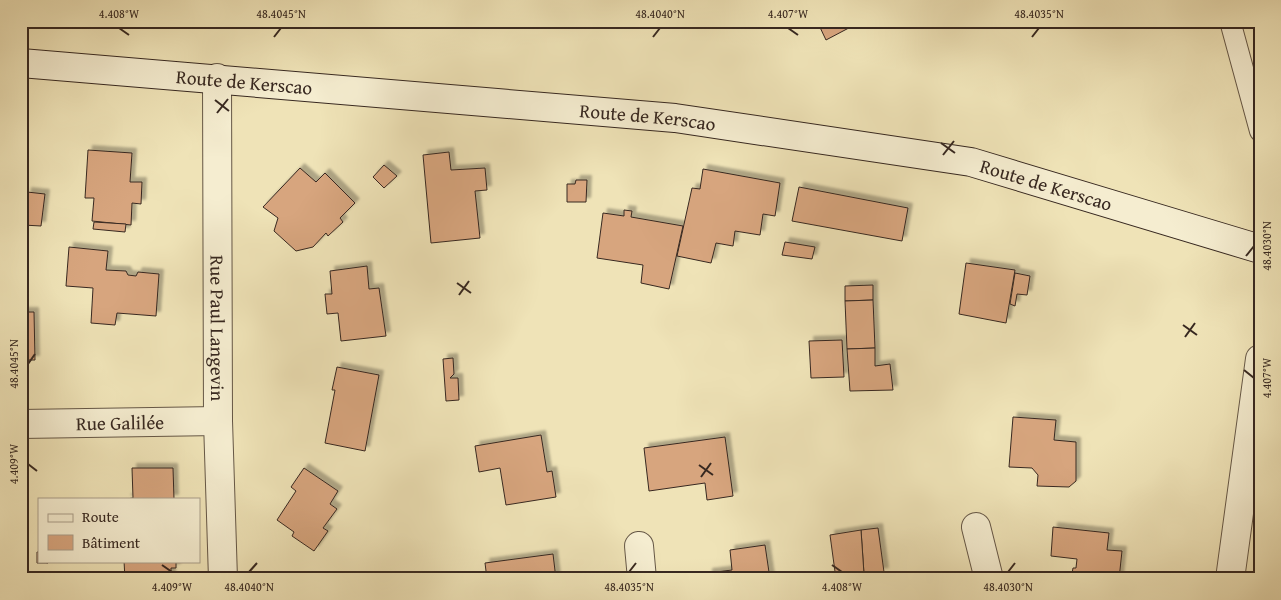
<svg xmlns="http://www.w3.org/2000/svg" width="1281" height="600" viewBox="0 0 1281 600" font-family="'Gentium Book Plus',serif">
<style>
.building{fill:#d7a57e;stroke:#372820;filter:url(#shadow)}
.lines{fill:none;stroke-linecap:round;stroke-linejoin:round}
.lane-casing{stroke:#655746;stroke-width:22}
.street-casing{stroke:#655746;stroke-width:30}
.secondary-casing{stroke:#372820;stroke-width:30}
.lane{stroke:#f5edd0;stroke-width:20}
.street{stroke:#f5edd0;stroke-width:28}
.secondary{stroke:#f5edd0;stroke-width:28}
.ticks{fill:none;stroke:#372820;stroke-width:2}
.labels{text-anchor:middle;stroke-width:5;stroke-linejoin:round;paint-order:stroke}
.street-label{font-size:19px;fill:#372820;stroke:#f5edd0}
.neatline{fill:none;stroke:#372820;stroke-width:2}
.ticks-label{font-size:12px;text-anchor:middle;fill:#372820}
</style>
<defs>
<filter id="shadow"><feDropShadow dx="4.5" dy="-4.5" stdDeviation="1" flood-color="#0004"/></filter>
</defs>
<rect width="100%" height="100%" fill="#efe3b7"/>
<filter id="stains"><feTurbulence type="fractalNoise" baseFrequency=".004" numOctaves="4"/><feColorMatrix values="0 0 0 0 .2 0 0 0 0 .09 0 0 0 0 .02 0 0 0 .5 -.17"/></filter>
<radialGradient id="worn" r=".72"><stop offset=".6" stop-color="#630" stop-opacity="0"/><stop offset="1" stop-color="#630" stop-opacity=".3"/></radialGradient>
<g class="building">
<polygon points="817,21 862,21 826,40"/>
<polygon points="88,150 132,153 130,182 142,182 141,204 132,203 131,225 92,221 94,198 85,198"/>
<polygon points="449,152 451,170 485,168 487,190 475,191 480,238 431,243 423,155"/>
<polygon points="384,165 397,176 384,188 373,177"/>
<polygon points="300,168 316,182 325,173 355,203 340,218 343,222 328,236 326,233 313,247 296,251 274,231 278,218 263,207"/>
<polygon points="703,169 780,183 775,216 763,214 760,235 735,231 733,246 716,243 711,263 677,256 692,188 700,189"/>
<polygon points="576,180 587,180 586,202 567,202 567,184 575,184"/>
<polygon points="799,187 908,208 902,241 792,221"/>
<polygon points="27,192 45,194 41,226 23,225"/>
<polygon points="624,210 632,211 631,217 683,226 669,289 641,283 643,265 597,258 603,213 624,216"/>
<polygon points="94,222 126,224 125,232 93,229"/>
<polygon points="785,242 815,247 812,259 782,255"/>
<polygon points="69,247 108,251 106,270 126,271 128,275 136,276 138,272 159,274 156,316 117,313 115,325 91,323 93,288 66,286"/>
<polygon points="966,263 1015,270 1006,323 959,314"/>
<polygon points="367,266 369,289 379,288 386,336 341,341 338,313 327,314 325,294 332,294 330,271"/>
<polygon points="1015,273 1030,276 1027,295 1017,294 1015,306 1010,304"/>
<polygon points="873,285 873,300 845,301 845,286"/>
<polygon points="873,300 875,348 847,349 845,301"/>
<polygon points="21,312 34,312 35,360 21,360"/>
<polygon points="842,340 844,377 811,378 809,341"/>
<polygon points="875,348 875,366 890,364 893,390 850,391 847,349"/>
<polygon points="453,358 454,374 450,378 458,378 459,400 446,401 443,359"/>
<polygon points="337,367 379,375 365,451 325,443 335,390 332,390"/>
<polygon points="1013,417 1056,420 1054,440 1076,442 1076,481 1069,487 1037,486 1038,475 1032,468 1009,467"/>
<polygon points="541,435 547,472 552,471 556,497 506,505 500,468 479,472 475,446"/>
<polygon points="725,437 733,496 707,500 705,483 649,491 644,448"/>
<polygon points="132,468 173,468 174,499 126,499 133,498"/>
<polygon points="304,468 338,491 330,504 337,509 323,528 328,531 314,551 292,536 294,532 277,520 296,491 291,487"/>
<polygon points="1053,527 1109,533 1107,550 1122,551 1119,579 1071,579 1073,568 1076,568 1077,559 1051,556"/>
<polygon points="878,528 884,572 864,574 861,530"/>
<polygon points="861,530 864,574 855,576 855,579 836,579 830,535"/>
<polygon points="765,545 770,579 708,579 708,573 732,570 730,550"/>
<polygon points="37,552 39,552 39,561 48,563 37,563"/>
<polygon points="553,554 556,579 487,579 485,563"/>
<polygon points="124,561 176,561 176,568 171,568 171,579 125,579"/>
</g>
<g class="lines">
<g class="lane-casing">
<polyline id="lane" points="1230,21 1260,131"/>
</g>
<g class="street-casing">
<g id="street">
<path id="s1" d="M217,78L218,421L223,579"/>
<path id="s2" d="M21,424L218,421"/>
<polyline points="976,527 989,579"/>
<polyline points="639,546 642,579"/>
<polyline points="1230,579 1260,359"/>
</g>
</g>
<g class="secondary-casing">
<g id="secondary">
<path id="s3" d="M21,63L675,118L971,162L1260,249"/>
</g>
</g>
<use href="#lane" class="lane"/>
<use href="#street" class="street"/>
<use href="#secondary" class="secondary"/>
</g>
<path class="ticks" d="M119,28L129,35M788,28L798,35M274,37L281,28M653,37L660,28M1032,37L1039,28M215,100L229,111M217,113L228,99M941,143L955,153M943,155L954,141M1246,256L1254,246M457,283L471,293M459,295L469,281M1183,325L1197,335M1185,337L1195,323M28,364L35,354M1244,370L1254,378M28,464L37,471M699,465L713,475M701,477L711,463M162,565L172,572M832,565L842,572M249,572L257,563M629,572L636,563M1008,572L1015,563"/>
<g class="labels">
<g class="street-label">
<text dy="7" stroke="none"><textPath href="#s3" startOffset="224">Route de Kerscao</textPath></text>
<text dy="7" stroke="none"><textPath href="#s3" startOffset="629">Route de Kerscao</textPath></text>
<text dy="7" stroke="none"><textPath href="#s3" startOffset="1034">Route de Kerscao</textPath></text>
<text dy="7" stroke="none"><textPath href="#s1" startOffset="250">Rue Paul Langevin</textPath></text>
<text dy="7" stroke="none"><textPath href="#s2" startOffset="99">Rue Galilée</textPath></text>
</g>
</g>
<rect width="1281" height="600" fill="none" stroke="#efe3b7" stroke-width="55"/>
<rect x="38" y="498" width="162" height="65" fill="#f5edd0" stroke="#a99e8a"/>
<rect x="48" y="514" width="25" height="8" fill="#f5edd0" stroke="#a99e8a"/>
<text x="82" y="522" font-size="15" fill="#372820">Route</text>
<rect x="48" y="535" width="25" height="15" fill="#d7a57e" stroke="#a99e8a"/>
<text x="82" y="548" font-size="15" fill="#372820">Bâtiment</text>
<rect x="28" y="28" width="1226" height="544" class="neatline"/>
<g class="ticks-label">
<text x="119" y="18">4.408°W</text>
<text x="281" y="18">48.4045°N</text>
<text x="660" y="18">48.4040°N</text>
<text x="788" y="18">4.407°W</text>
<text x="1039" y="18">48.4035°N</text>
<text transform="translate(1267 246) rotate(-90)" y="4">48.4030°N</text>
<text transform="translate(14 364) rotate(-90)" y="4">48.4045°N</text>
<text transform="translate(1267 378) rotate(-90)" y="4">4.407°W</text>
<text transform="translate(14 464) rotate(-90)" y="4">4.409°W</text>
<text x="172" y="591">4.409°W</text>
<text x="249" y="591">48.4040°N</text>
<text x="629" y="591">48.4035°N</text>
<text x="842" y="591">4.408°W</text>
<text x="1008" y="591">48.4030°N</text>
</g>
<rect width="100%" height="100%" filter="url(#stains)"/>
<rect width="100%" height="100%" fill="url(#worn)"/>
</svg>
